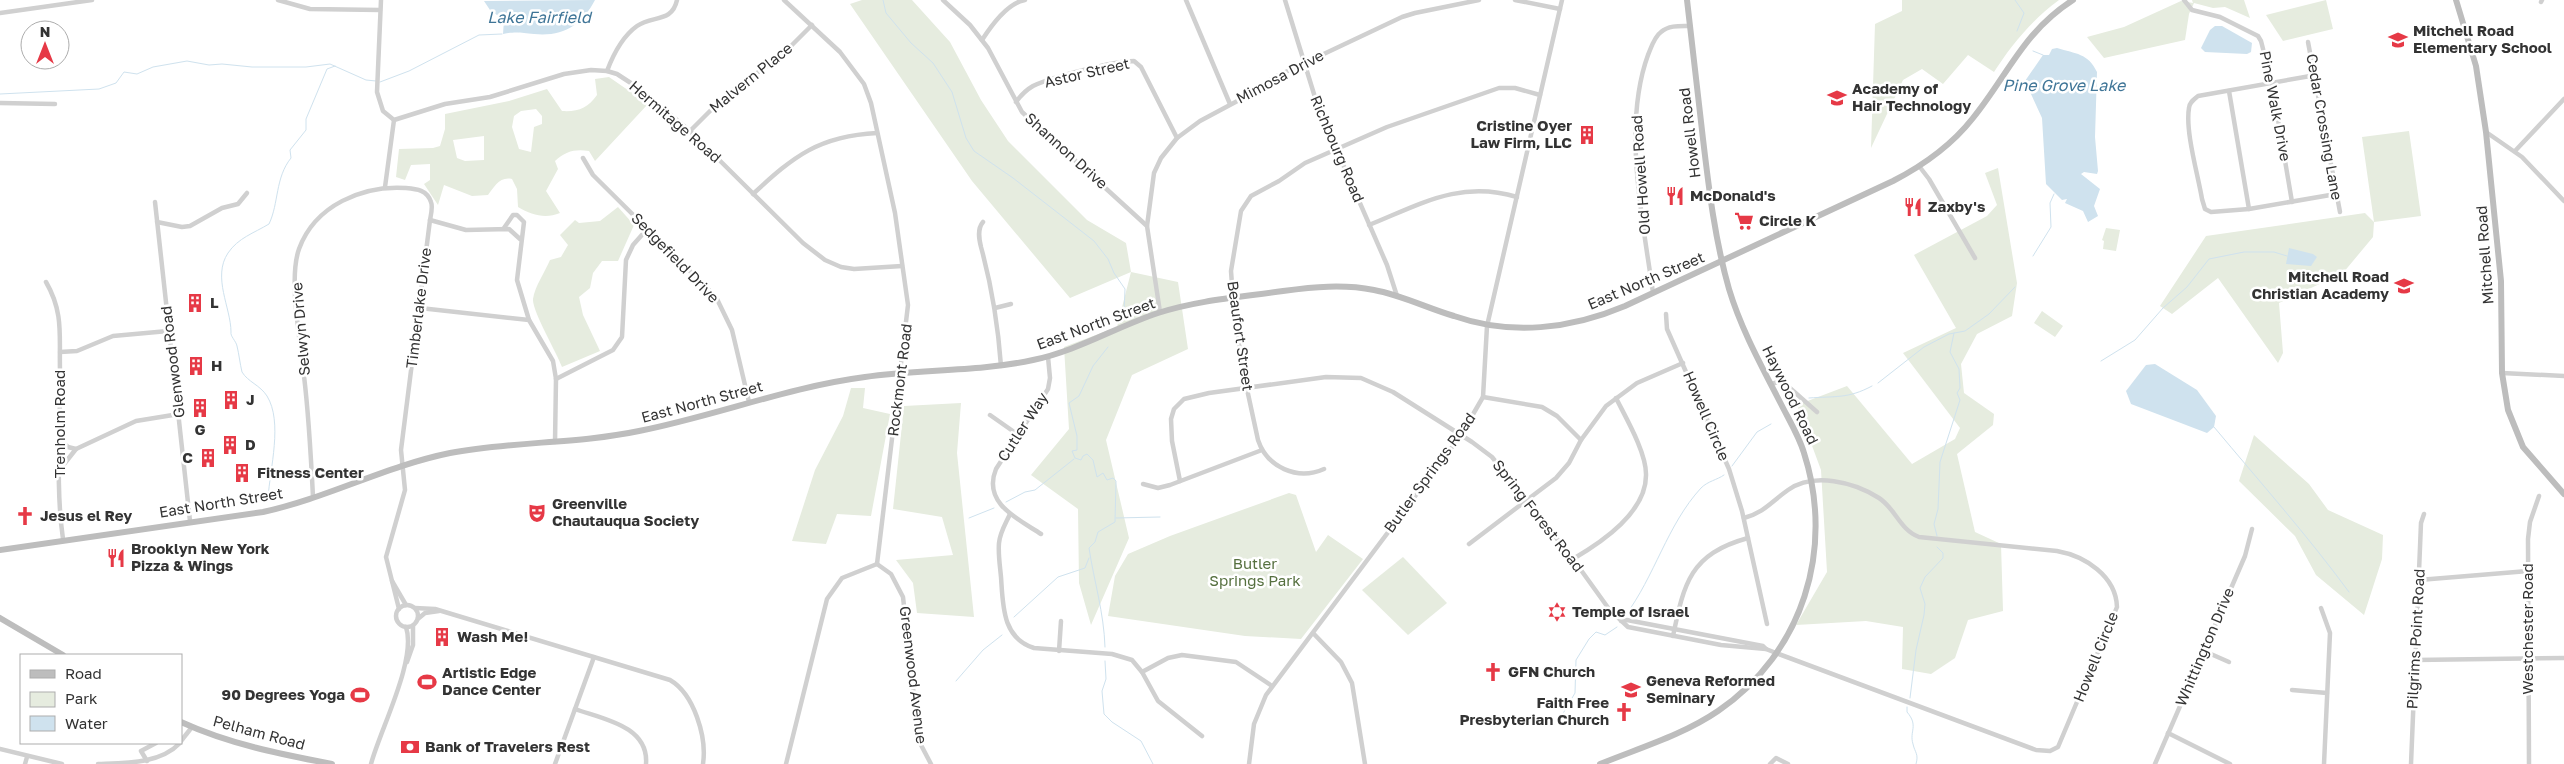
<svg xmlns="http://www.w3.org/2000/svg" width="2564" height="764" viewBox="0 0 2564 764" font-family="'Golos Text',sans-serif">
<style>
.green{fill:#e6ecdf;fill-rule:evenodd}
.water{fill:#cfe2ee}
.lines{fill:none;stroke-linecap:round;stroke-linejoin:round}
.stream{stroke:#cfe2ee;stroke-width:1}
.street{stroke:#d0d0d0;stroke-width:4.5}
.secondary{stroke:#bdbdbd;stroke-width:6}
.labels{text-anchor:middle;stroke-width:5;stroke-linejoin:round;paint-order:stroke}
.poi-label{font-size:15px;font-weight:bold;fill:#333;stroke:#fff;text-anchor:start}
.street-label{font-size:15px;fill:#333;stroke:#fff}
.park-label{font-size:15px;fill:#56703f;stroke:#fff}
.water-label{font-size:16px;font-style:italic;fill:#3f7597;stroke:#fff}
</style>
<rect width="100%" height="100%" fill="#fff"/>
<g class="green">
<polygon points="862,0 912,0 950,42 981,100 1008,141 1087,220 1126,243 1131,272 1178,282 1188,349 1132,375 1106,440 1129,538 1091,625 1079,583 1078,509 1031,475 1069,429 1064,347 1117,327 1131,272 1070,298 972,181 850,4"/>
<path d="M1902,0H2059C2032,20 2012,44 1994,72L1968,55L1943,84L1922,69L1903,80L1871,148L1875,24L1902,11Z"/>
<polygon points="2192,0 2244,0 2250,18 2225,7 2213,8 2194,3 2189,14 2185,40 2104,58 2087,37 2124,27 2181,1 2193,3"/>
<polygon points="2326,0 2333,29 2283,41 2266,15"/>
<path d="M609,77L648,104L595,161L589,151C575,149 566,151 555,161L558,169L546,191L560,213C545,219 532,215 518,207L517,189L512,179C500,176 494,187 488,195L472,196L444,185L438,205L424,184L430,180V164L411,165L405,180L396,177L399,149L433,148L440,146L445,129V114L509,101L547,89L562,111C578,112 588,108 597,95L595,79ZM536,109L542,116V124L534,127L531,152L519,149L512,127L514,116L521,111ZM484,136V160L465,161L457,158L453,140Z"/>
<polygon points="2409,131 2421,216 2374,222 2373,237 2343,273 2279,303 2283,353 2278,363 2218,278 2172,314 2160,306 2206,236 2365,213 2374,222 2362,137"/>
<polygon points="1998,168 2017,283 2012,316 1977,334 1961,364 1964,393 1994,414 1993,425 1957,454 1975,532 2001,544 2003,611 1968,620 1955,658 1931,674 1902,669 1903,627 1866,621 1796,625 1827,572 1821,470 1797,405 1847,386 1912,464 1955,439 1960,428 1903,353 1956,328 1914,255 1987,216 1997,205 1985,173"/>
<path d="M618,207L634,225L618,261H602L593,273L590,288L579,297L583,315L600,351L562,367C557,353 532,311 533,299C535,286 545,272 550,260L561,257L568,245L560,235L575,220L579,223L600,221Z"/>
<polygon points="2106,228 2120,230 2116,251 2103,249 2104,241 2102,240"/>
<polygon points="2042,311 2063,326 2055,337 2034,323"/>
<polygon points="851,388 865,388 863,408 890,414 871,516 837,514 826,544 792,541 815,470 843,416"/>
<polygon points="961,403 957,453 974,617 917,613 913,583 896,560 953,555 942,517 893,509 904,406"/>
<polygon points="2254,435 2309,484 2328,510 2383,535 2382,559 2364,615 2316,575 2295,536 2239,481"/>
<polygon points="1289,493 1296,495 1316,552 1328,535 1363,559 1301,639 1245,636 1108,616 1115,576 1128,554 1170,536"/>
<polygon points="1403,557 1447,603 1408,635 1362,590"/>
</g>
<g class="water">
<path d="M595,0C582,25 563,37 534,34C521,33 517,31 503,34L504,20L490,10L484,1Z"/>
<polygon points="2215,26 2222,26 2252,43 2251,52 2247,54 2205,52 2201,48 2210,30"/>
<path d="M2057,48C2076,54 2088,53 2097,72L2095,137L2098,171L2097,174L2084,172L2081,174L2100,189L2094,206L2098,216L2088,222L2083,211L2065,203L2067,199L2062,200L2046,184L2042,118L2025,81L2043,55H2049L2052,49Z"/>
<polygon points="2289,248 2313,254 2317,257 2311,266 2286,264"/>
<polygon points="2155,364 2197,390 2216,416 2214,427 2207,433 2131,404 2126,391 2146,365"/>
</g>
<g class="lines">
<g class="stream">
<polyline points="883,0 886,13 911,43 933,63 952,92 966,138 974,151 1013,178 1094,241 1108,259 1114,273 1125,289 1124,312"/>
<polyline points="2015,0 2024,13 2017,31"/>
<polyline points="2033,51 2043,55"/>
<polyline points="380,82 409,71 479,35 502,34"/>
<polyline points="0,94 99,89 116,83 124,72 137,74 153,67 187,61 209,65 222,64 252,67 306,67 330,64 366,80 376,81"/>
<polyline points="2033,256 2051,227 2050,203 2054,194"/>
<polyline points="2101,361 2135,340 2163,308 2187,287 2209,259 2244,252 2274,252 2287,256"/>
<polyline points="1878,383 1924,347 1949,334 1965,331 1989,314 2015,287"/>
<path d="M1809,398C1835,396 1848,399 1872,386"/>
<path d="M2214,427C2260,482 2307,535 2349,592"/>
<polyline points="1732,466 1757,432 1771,424"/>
<path d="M268,498C270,468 283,422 267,396C260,385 248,382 242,372C240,364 239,354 237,346C236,341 230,336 231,332C231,308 212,277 228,253C238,238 254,233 269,224C279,203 275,178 291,158L290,150L306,130V119L327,69L335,66"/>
<polyline points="1006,502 1025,492 1035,490 1074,459"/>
<polyline points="969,518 994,508"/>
<polyline points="1116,518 1160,517"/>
<polyline points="1937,536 1934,524 1938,509 1940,462 1960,400 1957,393 1960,388 1959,369 1950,352 1954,333"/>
<path d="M1625,616C1655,576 1667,525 1701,488C1708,481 1717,480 1724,475"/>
<polyline points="1014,617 1058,577 1085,568 1089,558"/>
<path d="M1105,647C1104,613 1094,581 1089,548L1095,542L1098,532L1115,522L1116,481L1113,478L1107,480L1103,473L1097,477L1093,460L1087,454L1083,456L1081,460L1075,458L1072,451L1077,450V436L1069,403L1079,396L1093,366L1108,347"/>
<polyline points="1105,661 1106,679 1102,691 1104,714 1112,722 1141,741 1153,764"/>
<polyline points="956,681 983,650 1002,635"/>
<polyline points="1910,698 1916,650 1924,615 1925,604 1920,588 1925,577 1943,558 1943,553 1937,547"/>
<path d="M1907,707V712C1919,726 1909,731 1913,744C1915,753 1919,754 1916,764"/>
<polyline points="1558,722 1575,693 1576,660 1589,639 1596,632 1605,635 1617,627"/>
</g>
<g class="street">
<polyline points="278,0 310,9 380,10"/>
<polyline points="381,0 377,92 383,111 394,120 445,104 490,97 564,74 591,70 607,71 617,74 640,89 690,131 803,243 825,260 841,267 854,269 902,266"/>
<polyline points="784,0 840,52 864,84 871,103 895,213 908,305 877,564"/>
<polyline points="943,0 970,25 988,48 1022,112 1147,226 1160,312"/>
<polyline points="1186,0 1230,104"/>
<polyline points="1285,0 1318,107 1387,265 1397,296"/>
<polyline points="1515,0 1560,9"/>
<polyline points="2184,0 2192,10 2220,17 2258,36 2261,41 2272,84 2292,202"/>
<polyline points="2541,2 2542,0"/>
<polyline points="0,13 92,0"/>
<path d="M982,40C991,26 1007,3 1025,0"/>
<polyline points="2308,42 2340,212"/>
<path d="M607,71C613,55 623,36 637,26C653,15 672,23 677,0"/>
<path d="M2316,75L2198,96C2193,100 2189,103 2189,108C2185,131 2198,175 2202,199L2205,209L2211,212L2249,209L2336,194"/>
<polyline points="2229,91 2249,209"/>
<path d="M1016,102C1021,95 1026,90 1033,86C1051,77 1114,61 1134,61L1141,67L1177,138"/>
<polyline points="0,103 55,104"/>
<polyline points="690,131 725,96 782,55 812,25"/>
<polyline points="2486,132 2522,157 2564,201"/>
<polyline points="2515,151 2564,99"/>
<polyline points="583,158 593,175 716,297 732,330 749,402"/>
<polyline points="1919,166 1929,179 1975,258"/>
<polyline points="385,187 394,120"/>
<path d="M753,194C794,156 819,136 877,133"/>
<polyline points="155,202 190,521"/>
<polyline points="430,220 466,230 509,229 520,239"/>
<polyline points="157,222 182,227 190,226 222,208 238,204 247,193"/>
<path d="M983,222C977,229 979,239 981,247C992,287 998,325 1001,366"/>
<path d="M1369,225C1421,204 1460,180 1517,197"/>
<polyline points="1147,226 1154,173 1161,158 1177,138 1200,121 1243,98 1275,77 1402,17 1415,13 1479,0"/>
<polyline points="504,228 513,215 517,215 524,222 517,280 529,320 553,361 556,379 555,442"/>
<path d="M46,282C64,313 59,336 60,371C61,426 55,484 63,539"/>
<path d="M1653,293C1643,220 1622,126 1648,55C1651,48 1654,37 1661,32C1669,25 1680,26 1690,26"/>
<polyline points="420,308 529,320"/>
<polyline points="995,308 1011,304"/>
<polyline points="1666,314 1667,329 1729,469 1742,511 1767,624"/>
<polyline points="60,352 77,351 113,336 168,331"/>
<polyline points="2502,373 2564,376"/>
<polyline points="556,379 613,350 622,337 626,260 633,245 648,228"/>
<polyline points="1771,384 1782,381 1817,412"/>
<polyline points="1483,397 1542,407 1557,416 1581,440"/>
<polyline points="990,415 1017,434"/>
<polyline points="60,440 68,447 76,449"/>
<polyline points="61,468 76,449 136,421 179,414"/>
<path d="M1324,469C1297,481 1267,467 1258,440L1242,366L1233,298L1231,271L1241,211L1251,196L1279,181L1305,163L1387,127L1499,88H1515L1540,95"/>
<polyline points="1180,481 1172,441 1171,419 1174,409 1184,399 1209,393 1326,377 1361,378 1393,392 1472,442 1492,457 1573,559 1609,609 1628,627 1721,645 1766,649"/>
<polyline points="1143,484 1158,488 1170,485 1262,450"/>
<path d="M313,497C311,457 309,417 304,376C301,343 288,280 299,249C315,205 363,185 406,188C417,189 427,190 431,202C433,207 431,215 430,220L401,450L405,490L386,557L399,609"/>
<path d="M1010,514C1006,523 1000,532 999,543C998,554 1000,566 1001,577C1003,605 1002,638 1034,648L1112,654L1132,660L1142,672L1158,701L1202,736"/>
<path d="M1041,534C1018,519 982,503 996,469L1048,389L1050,378L1048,357"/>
<polyline points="1469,544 1556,478 1569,463 1581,440 1606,406 1637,383 1683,363"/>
<path d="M1573,559C1602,542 1647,512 1646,474C1646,452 1626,418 1616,398"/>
<polyline points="877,564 891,574 903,597 917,724 921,745 931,764"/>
<polyline points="2419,580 2528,571"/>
<polyline points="392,581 406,605"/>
<circle cx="407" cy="616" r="11"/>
<path d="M415,608L435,609L670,680C694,694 707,737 703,764"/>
<polyline points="2321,608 2330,633 2324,764"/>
<polyline points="419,618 425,613 439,611"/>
<path d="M1621,621L1627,620L1763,646L1766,649L1776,653L2036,750L2050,751L2058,747L2117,607C2116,576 2085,556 2057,551L1919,537C1900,530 1895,508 1879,498C1854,482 1814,472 1788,490C1771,502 1765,512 1744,518"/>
<polyline points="1313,633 1341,662 1352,683 1365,764"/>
<path d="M1673,636C1684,583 1690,554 1748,538"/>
<polyline points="1059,651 1061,621"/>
<polyline points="2204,651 2229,662"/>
<polyline points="2415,660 2564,658"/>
<polyline points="407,662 413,645 413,626"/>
<polyline points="1142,672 1168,658 1182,655 1236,662 1272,686"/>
<polyline points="2292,690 2327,693"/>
<path d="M575,709C603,719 649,726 646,764"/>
<polyline points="2168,733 2230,764"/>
<polyline points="181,741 192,727"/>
<polyline points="0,749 62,764"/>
<polyline points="147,761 141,751 156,743"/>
<polyline points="25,764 27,757"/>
<path d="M98,764C126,763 160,764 180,743"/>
<path d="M371,764C380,730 417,660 406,627"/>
<polyline points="555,764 594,657"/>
<polyline points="786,764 827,599 842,578 877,564"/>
<polyline points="1249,764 1254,724 1266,695 1461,435 1483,397 1487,326 1562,0"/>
<polyline points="1770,764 1776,758 1788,764"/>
<polyline points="2155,764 2245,556 2252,529"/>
<polyline points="2411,764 2421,523 2424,514"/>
<polyline points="2529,764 2528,539 2530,522 2539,496"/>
</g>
<g class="secondary">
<polyline points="2456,0 2476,66 2486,132 2501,281 2502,373 2508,410 2523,447 2564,494"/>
<path d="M0,550L263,512C327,498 386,466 450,453C513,441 577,444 639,431C715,416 788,387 865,377C920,369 978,372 1033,360C1077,351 1116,327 1158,313C1198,300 1242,297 1283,291C1313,287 1343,284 1374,290C1401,295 1427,308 1454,316C1511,336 1571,329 1625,306L1893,181C1924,165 1951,146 1973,118C2008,75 2023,32 2073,0"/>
<polyline points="0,618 63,655"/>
<path d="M181,722C229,744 280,754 332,764"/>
<path d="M1600,764C1639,748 1683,735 1718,711C1803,653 1835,549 1804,453C1799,436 1789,420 1781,404C1762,367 1741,329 1729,289C1715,240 1709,190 1703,139C1698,92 1692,46 1687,0"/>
</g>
</g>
<defs>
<g id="school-bare" transform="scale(1.5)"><path d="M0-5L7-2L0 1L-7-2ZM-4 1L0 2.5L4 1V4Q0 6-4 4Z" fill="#e63946" stroke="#fff" stroke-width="2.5" paint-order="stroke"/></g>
<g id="building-bare" transform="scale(1.5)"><path d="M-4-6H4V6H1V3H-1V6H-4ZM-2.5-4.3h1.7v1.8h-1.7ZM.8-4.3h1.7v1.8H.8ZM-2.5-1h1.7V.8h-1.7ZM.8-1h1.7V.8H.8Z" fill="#e63946" stroke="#fff" stroke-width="2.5" paint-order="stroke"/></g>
<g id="restaurant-bare" transform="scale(1.5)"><path d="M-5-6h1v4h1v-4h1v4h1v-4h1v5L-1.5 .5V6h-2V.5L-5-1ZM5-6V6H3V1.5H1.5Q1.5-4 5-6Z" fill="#e63946" stroke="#fff" stroke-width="2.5" paint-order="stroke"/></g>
<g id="supermarket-bare" transform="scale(1.5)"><path d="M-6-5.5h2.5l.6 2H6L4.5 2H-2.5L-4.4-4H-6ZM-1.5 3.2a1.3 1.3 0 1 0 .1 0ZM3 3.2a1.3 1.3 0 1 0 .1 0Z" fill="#e63946" stroke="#fff" stroke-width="2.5" paint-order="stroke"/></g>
<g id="theatre-bare" transform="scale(1.5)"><path d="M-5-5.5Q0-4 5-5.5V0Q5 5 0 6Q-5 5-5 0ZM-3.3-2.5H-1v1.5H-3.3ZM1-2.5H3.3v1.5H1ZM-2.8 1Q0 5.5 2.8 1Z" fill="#e63946" stroke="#fff" stroke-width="2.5" paint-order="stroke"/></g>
<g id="church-bare" transform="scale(1.5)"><path d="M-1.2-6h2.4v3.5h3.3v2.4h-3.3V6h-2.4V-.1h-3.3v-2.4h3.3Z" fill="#e63946" stroke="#fff" stroke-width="2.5" paint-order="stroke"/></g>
<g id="synagogue-bare" transform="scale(1.5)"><path d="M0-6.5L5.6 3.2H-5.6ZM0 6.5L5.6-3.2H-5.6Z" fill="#e63946" stroke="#fff" stroke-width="2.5" paint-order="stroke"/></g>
<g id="stadium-bare" transform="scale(1.5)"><path d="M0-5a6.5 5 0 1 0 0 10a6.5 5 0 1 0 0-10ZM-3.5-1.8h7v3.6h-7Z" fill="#e63946" stroke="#fff" stroke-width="2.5" paint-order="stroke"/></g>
<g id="university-bare" transform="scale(1.5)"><path d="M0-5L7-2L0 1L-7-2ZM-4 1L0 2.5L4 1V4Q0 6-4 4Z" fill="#e63946" stroke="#fff" stroke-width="2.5" paint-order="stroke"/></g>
<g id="bank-bare" transform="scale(1.5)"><path d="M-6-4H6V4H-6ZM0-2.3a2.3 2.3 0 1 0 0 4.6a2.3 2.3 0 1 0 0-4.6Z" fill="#e63946" stroke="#fff" stroke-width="2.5" paint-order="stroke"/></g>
</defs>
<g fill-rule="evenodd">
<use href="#school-bare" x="2398" y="40"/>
<use href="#school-bare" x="1837" y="98"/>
<use href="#building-bare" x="1587" y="135"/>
<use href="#restaurant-bare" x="1675" y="196"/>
<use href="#restaurant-bare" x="1913" y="207"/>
<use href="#supermarket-bare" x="1744" y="221"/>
<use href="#school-bare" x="2404" y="286"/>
<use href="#building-bare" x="195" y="303"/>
<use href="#building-bare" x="196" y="366"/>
<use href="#building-bare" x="231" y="400"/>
<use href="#building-bare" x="200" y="408"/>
<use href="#building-bare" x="230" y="445"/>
<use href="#building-bare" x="208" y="458"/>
<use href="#building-bare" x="242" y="473"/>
<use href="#theatre-bare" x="537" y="513"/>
<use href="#church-bare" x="25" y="516"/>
<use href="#restaurant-bare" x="116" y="558"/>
<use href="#synagogue-bare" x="1557" y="612"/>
<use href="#building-bare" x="442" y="637"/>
<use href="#church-bare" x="1493" y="672"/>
<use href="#stadium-bare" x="427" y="682"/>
<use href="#university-bare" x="1631" y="690"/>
<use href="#stadium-bare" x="360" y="695"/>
<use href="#church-bare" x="1624" y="712"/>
<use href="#bank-bare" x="410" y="747"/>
</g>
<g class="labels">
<g class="poi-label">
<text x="2413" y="36">Mitchell Road<tspan x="2413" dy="17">Elementary School</tspan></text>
<text x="1852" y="94">Academy of<tspan x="1852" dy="17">Hair Technology</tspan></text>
<text x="1572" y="131" text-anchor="end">Cristine Oyer<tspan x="1572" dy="17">Law Firm, LLC</tspan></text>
<text x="1690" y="201">McDonald's</text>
<text x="1928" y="212">Zaxby's</text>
<text x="1759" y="226">Circle K</text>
<text x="2389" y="282" text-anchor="end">Mitchell Road<tspan x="2389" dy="17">Christian Academy</tspan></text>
<text x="210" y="308">L</text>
<text x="211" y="371">H</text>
<text x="246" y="405">J</text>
<text x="200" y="435" text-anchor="middle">G</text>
<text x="245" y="450">D</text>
<text x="193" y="463" text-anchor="end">C</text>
<text x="257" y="478">Fitness Center</text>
<text x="552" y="509">Greenville<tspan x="552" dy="17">Chautauqua Society</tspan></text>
<text x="40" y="521">Jesus el Rey</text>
<text x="131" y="554">Brooklyn New York<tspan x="131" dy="17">Pizza &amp; Wings</tspan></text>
<text x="1572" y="617">Temple of Israel</text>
<text x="457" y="642">Wash Me!</text>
<text x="1508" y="677">GFN Church</text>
<text x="442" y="678">Artistic Edge<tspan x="442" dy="17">Dance Center</tspan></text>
<text x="1646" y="686">Geneva Reformed<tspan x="1646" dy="17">Seminary</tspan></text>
<text x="345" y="700" text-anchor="end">90 Degrees Yoga</text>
<text x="1609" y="708" text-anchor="end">Faith Free<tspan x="1609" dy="17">Presbyterian Church</tspan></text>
<text x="425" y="752">Bank of Travelers Rest</text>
</g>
<g class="street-label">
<text transform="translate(1087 73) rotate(-13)" y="5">Astor Street</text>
<text transform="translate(1280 77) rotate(-28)" y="5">Mimosa Drive</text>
<text transform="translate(751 78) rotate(-39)" y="5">Malvern Place</text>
<text transform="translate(2275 106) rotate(79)" y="5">Pine Walk Drive</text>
<text transform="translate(675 122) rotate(41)" y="5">Hermitage Road</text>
<text transform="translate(2324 127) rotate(80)" y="5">Cedar Crossing Lane</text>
<text transform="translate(1690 133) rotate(-97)" y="5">Howell Road</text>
<text transform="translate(1337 149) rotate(67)" y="5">Richbourg Road</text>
<text transform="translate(1066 151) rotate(42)" y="5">Shannon Drive</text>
<text transform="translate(1641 175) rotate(-94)" y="5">Old Howell Road</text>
<text transform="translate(2485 255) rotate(-94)" y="5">Mitchell Road</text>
<text transform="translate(675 258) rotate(46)" y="5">Sedgefield Drive</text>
<text transform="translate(1646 281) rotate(-23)" y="5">East North Street</text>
<text transform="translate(419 308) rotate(-83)" y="5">Timberlake Drive</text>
<text transform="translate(1096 324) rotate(-20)" y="5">East North Street</text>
<text transform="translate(301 329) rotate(-95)" y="5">Selwyn Drive</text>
<text transform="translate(1240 336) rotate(82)" y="5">Beaufort Street</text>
<text transform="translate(173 362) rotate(-97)" y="5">Glenwood Road</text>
<text transform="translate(900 380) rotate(-83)" y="5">Rockmont Road</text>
<text transform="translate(1790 395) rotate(64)" y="5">Haywood Road</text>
<text transform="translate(702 402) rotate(-15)" y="5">East North Street</text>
<text transform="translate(1706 416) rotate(67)" y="5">Howell Circle</text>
<text transform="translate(60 424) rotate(-90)" y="5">Trenholm Road</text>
<text transform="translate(1023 427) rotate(-57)" y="5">Cutler Way</text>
<text transform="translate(1430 473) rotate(-54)" y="5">Butler Springs Road</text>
<text transform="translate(221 503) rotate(-9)" y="5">East North Street</text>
<text transform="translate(1538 516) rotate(52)" y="5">Spring Forest Road</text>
<text transform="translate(2528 629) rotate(-90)" y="5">Westchester Road</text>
<text transform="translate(2416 639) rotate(-87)" y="5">Pilgrims Point Road</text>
<text transform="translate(2205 647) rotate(-67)" y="5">Whittington Drive</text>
<text transform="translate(2096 657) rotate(-68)" y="5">Howell Circle</text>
<text transform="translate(913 675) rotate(83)" y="5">Greenwood Avenue</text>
<text transform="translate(259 733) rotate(15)" y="5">Pelham Road</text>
</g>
<g class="park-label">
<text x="1255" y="569">Butler<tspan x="1255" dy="17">Springs Park</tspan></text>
</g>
<g class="water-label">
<text x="539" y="23">Lake Fairfield</text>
<text x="2064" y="91">Pine Grove Lake</text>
</g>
</g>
<rect x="20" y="654" width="162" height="90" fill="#ffffff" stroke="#adadad"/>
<rect x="30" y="670" width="25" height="8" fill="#bdbdbd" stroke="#adadad"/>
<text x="65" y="679" font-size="15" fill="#333333">Road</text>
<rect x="30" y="692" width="25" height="15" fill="#e6ecdf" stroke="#adadad"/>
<text x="65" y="704" font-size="15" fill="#333333">Park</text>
<rect x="30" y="716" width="25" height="15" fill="#cfe2ee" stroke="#adadad"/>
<text x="65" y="729" font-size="15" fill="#333333">Water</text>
<g transform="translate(45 45)"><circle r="24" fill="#ffffff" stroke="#adadad"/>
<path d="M0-4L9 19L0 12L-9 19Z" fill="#e63946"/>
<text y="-8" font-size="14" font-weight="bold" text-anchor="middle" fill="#333333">N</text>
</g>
</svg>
